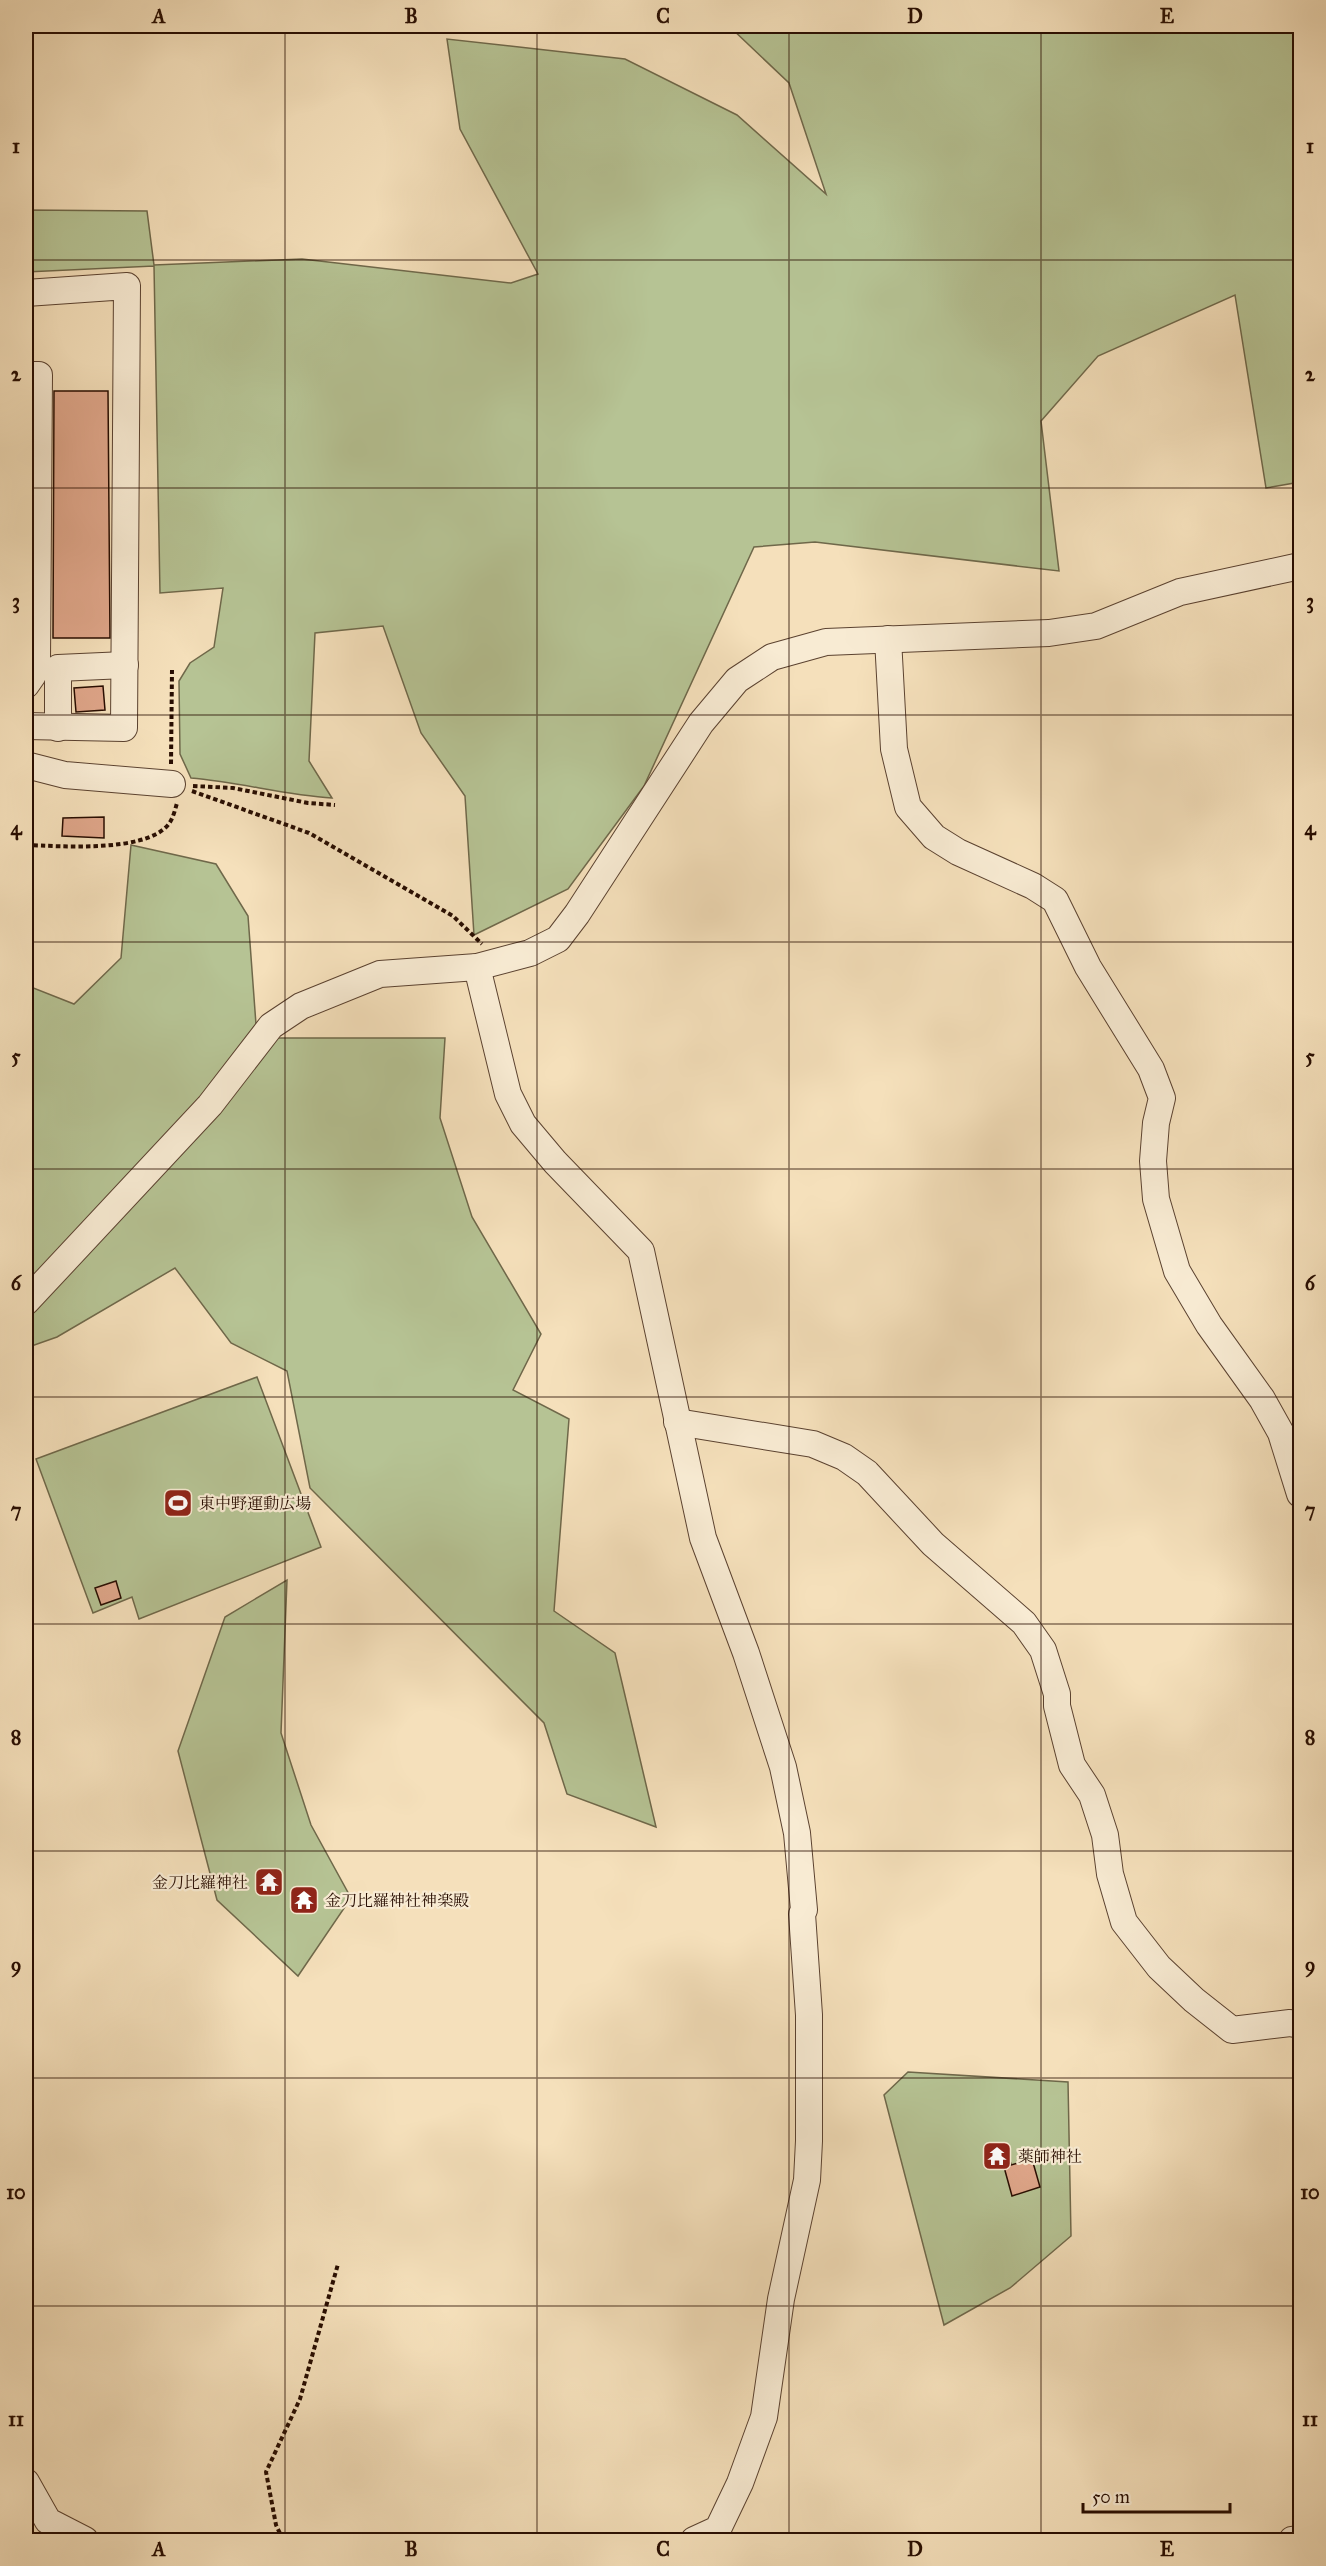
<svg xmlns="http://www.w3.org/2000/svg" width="1326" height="2566" viewBox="0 0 1326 2566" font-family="'IM FELL Great Primer','Noto Serif JP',serif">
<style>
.green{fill:#b6c394;stroke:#6f684a;stroke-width:1.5}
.building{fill:#e0a78b;stroke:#280d01;stroke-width:1.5}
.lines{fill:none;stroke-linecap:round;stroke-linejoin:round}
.minor-casing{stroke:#5b4230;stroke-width:28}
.path{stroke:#280d01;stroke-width:4;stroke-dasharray:4.5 3;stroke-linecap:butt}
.minor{stroke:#f8ebd3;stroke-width:26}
.grid{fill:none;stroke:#280d01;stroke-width:1.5;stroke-opacity:0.55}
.labels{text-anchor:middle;stroke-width:4.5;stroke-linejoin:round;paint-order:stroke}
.poi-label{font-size:16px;fill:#280d01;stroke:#f8ebd3;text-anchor:start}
.neatline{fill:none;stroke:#280d01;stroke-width:2}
.grid-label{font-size:20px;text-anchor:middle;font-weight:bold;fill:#280d01}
</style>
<rect width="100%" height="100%" fill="#f5e0bb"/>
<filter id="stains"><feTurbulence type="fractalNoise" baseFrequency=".00333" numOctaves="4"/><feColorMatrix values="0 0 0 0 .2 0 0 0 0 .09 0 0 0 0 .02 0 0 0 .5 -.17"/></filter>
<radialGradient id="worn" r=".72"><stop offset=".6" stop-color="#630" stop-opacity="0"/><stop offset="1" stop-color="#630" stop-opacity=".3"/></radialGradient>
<g class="green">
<path d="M729,26H1300V482L1266,488L1235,295L1098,356L1041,421L1059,571L815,542L754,547L644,786L568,889L474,935L465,796L421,733L383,626L315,633L309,761L332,798C284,795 239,782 191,778L180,754L179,681L190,663L214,647L223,588L160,593L154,266L26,272V210L147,211L154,265L302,259L511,283L538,274L460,129L447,39L625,59L737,115L826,194L789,83Z"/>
<polygon points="131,845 216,864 248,916 257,1038 445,1038 440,1118 472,1217 541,1334 513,1390 569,1419 554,1611 615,1653 656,1827 567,1794 544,1723 310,1488 287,1371 231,1343 175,1268 57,1337 26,1348 26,985 74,1004 121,958"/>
<polygon points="257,1377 321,1547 139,1619 132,1597 93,1613 36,1459"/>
<polygon points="287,1580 281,1733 311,1825 351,1898 298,1976 217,1900 178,1751 225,1617"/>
<polygon points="908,2072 1068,2082 1071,2236 1010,2288 944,2325 884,2095"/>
</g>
<g class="building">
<polygon points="54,391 108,391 110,638 53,638"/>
<polygon points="103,686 105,710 76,712 74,688"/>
<polygon points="104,817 104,838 62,836 63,818"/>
<polygon points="116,1581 121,1598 101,1605 95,1588"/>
<polygon points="307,1889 314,1905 300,1910 294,1895"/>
<polygon points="1004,2143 1011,2164 993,2169 988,2148"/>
<polygon points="1032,2159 1040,2187 1012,2196 1004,2167"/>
</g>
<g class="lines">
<g class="minor-casing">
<g id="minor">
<polyline points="26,293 127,286 124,728 26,726"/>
<polyline points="26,375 39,375 37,660 33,675 26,685"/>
<polyline points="888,639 894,749 908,807 934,837 958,852 1033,886 1055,900 1088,967 1151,1069 1162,1098 1156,1123 1153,1161 1156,1199 1177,1271 1209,1325 1262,1399 1281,1433 1300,1494"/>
<polyline points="58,728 58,668 125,665"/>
<polyline points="26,765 65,775 172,784"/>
<polyline points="477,967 508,1094 523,1124 555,1162 641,1251 703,1538 746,1653 783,1767 797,1833 804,1910 802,1914 809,2015 809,2141 807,2180 781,2299 764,2417 740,2483 718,2529 694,2540"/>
<polyline points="26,1302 210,1105 271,1026 301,1006 380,974 477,967 530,953 558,939 577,914 701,723 737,680 772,657 826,642 1049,633 1096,626 1180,592 1300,566"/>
<polyline points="677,1422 813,1444 844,1457 867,1473 933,1544 1024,1623 1043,1650 1057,1694 1057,1706 1072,1765 1092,1795 1105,1835 1110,1874 1124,1922 1159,1967 1194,2000 1232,2030 1290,2023 1300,2025"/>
<polyline points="26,2482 48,2521 85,2540"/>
<polyline points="1292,2540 1300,2539"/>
</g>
</g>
<g class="path">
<polyline points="171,764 172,670"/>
<polyline points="193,786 233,788 308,803 335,805"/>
<polyline points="192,791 309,833 453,916 482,944"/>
<path d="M26,845C60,846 144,853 168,825C173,819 175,810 177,803"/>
<polyline points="283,2540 276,2525 266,2472 300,2399 338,2264"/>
</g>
<use href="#minor" class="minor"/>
</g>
<path class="grid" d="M285,26V2540M537,26V2540M789,26V2540M1041,26V2540M26,260H1300M26,488H1300M26,715H1300M26,942H1300M26,1169H1300M26,1397H1300M26,1624H1300M26,1851H1300M26,2078H1300M26,2306H1300"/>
<defs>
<g id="stadium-square" transform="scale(1.5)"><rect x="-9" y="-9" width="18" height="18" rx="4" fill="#8f2418" stroke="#f8ebd3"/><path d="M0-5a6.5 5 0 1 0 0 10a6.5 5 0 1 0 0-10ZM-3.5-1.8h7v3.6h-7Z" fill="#fff"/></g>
<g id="temple-square" transform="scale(1.5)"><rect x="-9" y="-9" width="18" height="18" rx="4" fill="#8f2418" stroke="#f8ebd3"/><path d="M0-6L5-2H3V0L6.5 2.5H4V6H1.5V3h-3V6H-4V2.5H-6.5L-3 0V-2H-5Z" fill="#fff"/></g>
</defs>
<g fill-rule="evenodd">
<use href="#stadium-square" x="178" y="1503"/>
<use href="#temple-square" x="269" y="1882"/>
<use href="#temple-square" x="304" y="1900"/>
<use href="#temple-square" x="997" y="2156"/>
</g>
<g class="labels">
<g class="poi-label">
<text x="199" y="1509">東中野運動広場</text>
<text x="248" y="1888" text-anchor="end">金刀比羅神社</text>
<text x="325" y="1906">金刀比羅神社神楽殿</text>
<text x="1018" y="2162">薬師神社</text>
</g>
</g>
<rect width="1326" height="2566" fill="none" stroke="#f5e0bb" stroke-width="66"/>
<path d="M1083 2503v9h147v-9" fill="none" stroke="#280d01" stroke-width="3"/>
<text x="1092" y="2503" font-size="18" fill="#280d01" stroke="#f8ebd3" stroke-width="4.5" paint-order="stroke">50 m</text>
<rect x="33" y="33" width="1260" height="2500" class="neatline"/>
<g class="grid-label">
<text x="159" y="23">A</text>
<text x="411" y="23">B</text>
<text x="663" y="23">C</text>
<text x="915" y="23">D</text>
<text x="1167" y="23">E</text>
<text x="16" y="153">1</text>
<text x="1310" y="153">1</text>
<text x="16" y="381">2</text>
<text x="1310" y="381">2</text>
<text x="16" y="608">3</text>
<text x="1310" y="608">3</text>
<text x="16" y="835">4</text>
<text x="1310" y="835">4</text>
<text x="16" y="1063">5</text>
<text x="1310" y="1063">5</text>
<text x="16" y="1290">6</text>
<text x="1310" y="1290">6</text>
<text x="16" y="1517">7</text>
<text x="1310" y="1517">7</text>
<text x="16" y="1744">8</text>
<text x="1310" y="1744">8</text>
<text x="16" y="1972">9</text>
<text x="1310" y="1972">9</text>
<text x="16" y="2199">10</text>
<text x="1310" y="2199">10</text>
<text x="16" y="2426">11</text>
<text x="1310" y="2426">11</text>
<text x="159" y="2556">A</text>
<text x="411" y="2556">B</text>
<text x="663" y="2556">C</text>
<text x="915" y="2556">D</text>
<text x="1167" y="2556">E</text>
</g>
<rect width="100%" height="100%" filter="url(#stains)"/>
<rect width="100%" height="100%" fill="url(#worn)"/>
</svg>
